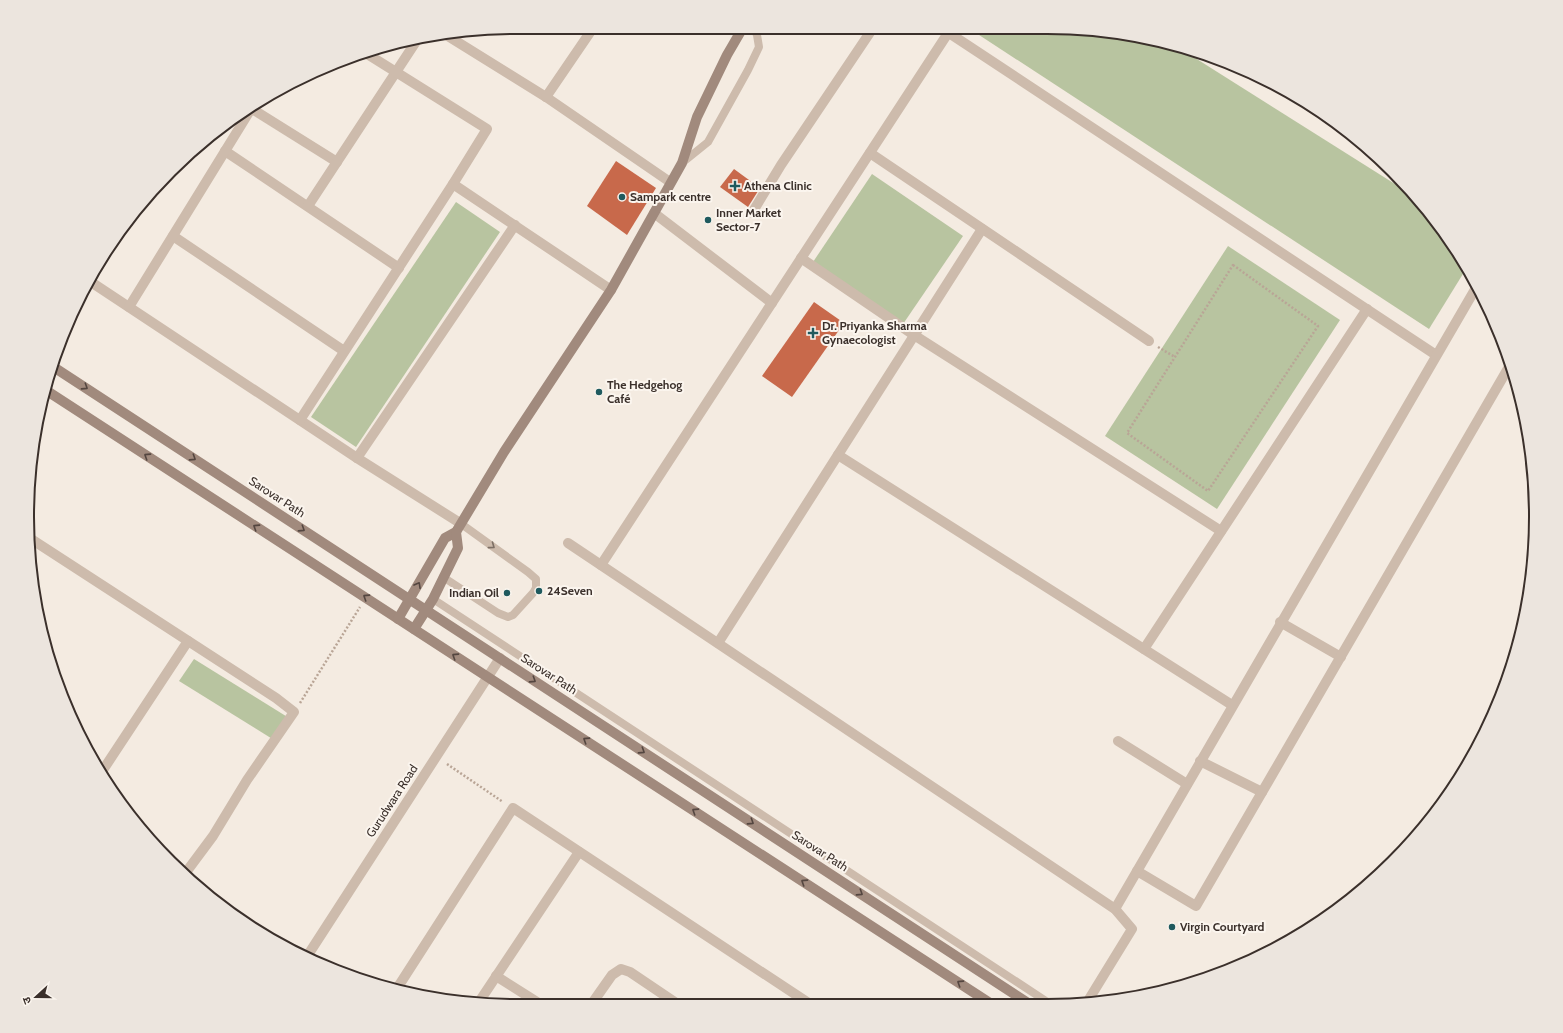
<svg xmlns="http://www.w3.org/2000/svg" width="1563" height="1033" viewBox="0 0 1563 1033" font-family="Cabin,'Noto Sans Devanagari',sans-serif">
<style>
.green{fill:#b8c4a0}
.building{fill:#c8694b}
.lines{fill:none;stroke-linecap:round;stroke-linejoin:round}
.path{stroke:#b9a596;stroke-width:2.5;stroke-dasharray:2 2;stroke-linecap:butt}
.lane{stroke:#cdbbac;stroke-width:8}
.street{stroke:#cdbbac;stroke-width:10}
.secondary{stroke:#a18a7d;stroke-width:10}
.oneway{stroke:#544640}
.oneway2{stroke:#7d6f65}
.poi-dot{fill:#1f5a5e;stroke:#fbf5ee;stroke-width:1.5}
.labels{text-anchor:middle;stroke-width:4;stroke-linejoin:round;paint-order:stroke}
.poi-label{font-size:12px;font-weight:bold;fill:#3b302b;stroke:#fbf5ee;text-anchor:start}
.street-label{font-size:12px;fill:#3b302b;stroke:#fbf5ee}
.rim{fill:none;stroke:#3b302b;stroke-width:2}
</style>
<rect width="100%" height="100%" fill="#f4ebe1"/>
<g class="green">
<polygon points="973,31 1111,31 1173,44 1414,196 1435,219 1466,269 1429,329"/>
<polygon points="872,174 963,236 901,327 811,265"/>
<polygon points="456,202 500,232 356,447 311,417"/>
<polygon points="1228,246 1340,320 1217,509 1105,436"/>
<polygon points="194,659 289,718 274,740 179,681"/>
</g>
<g class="building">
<polygon points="616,161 656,188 627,235 587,206"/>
<polygon points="734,169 760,188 748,207 720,187"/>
<polygon points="814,302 844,323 792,397 762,376"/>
</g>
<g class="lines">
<g class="path">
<polygon points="1233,265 1318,326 1208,491 1127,433"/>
<polyline points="1158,347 1175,357"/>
<polyline points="300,703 360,607"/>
<polyline points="447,764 503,802"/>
</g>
<g class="lane">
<polyline points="682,163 708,142 748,70 759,47 757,35 755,31"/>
<polyline points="443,577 498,613 508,617 513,615 533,593 536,588 536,579 528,572 460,523"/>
<polyline points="433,599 1052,1005"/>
</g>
<g class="street">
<polyline points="946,31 1436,355"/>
<polyline points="443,33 546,97 670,182"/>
<polyline points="546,97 591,31"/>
<polyline points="249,107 337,162"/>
<polyline points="225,151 399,268"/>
<polyline points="870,153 1149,341"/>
<polyline points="453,184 611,290"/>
<polyline points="308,206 417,40"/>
<polyline points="654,213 772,303"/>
<polyline points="752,213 781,165 871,31"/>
<polyline points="173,236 344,351"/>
<polyline points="801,258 914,335 1221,531"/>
<polyline points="91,282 357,458 460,523"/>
<polyline points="129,307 251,109"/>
<polyline points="300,420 453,184 487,129 364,52"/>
<polyline points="838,455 1232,705"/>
<polyline points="357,458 515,225"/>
<polyline points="28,537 276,698 294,712 247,780 213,836 184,875"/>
<polyline points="568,543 1115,909 1132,929 1086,1004"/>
<polyline points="601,565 948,33"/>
<polyline points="1280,622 1341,657"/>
<polyline points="718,643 982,229"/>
<polyline points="1144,649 1367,309"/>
<polyline points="1118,741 1187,784"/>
<polyline points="1200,761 1262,792"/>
<polyline points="101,773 188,641"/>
<polyline points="1137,871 1196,906 1510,365"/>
<polyline points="1115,909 1477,286"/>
<polyline points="306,958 500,658"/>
<polyline points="496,976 537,1002"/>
<polyline points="396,990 513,808 810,1004"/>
<polyline points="479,1002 579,852"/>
<polyline points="593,1002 612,975 621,969 630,972 676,1003"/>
</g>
<g class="secondary">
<polyline points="52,366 1031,1005"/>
<polyline points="44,389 993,1005"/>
<polyline points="398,619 445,538 456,532 504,452 611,290 682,163 697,117 727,55 741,31"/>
<polyline points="414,629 433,599 458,548 456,532"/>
</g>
</g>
<defs><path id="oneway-chevron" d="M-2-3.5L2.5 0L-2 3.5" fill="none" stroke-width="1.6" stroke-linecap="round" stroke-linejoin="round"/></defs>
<g class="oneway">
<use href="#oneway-chevron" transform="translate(85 387) rotate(33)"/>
<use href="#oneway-chevron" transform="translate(147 456) rotate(-147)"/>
<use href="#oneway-chevron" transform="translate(193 458) rotate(33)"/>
<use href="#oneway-chevron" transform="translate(256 527) rotate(-147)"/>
<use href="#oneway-chevron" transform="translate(302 529) rotate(33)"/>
<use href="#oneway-chevron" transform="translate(418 585) rotate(-61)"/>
<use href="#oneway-chevron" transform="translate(366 597) rotate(-147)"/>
<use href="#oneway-chevron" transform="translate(455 656) rotate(-147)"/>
<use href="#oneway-chevron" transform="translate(533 680) rotate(33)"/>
<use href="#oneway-chevron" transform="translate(586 740) rotate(-147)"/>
<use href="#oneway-chevron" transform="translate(642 751) rotate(33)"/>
<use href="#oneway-chevron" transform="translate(695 811) rotate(-147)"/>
<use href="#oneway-chevron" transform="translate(751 822) rotate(33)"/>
<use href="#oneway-chevron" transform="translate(804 882) rotate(-147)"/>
<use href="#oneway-chevron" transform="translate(860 893) rotate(33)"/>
<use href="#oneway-chevron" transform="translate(960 983) rotate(-147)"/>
</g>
<use class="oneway2" href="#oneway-chevron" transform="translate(492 546) rotate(36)"/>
<g class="poi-dot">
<path d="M733 180h4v4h4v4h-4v4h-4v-4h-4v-4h4z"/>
<circle cx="622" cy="197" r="4"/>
<circle cx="708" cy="220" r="4"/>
<path d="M811 327h4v4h4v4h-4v4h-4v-4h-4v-4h4z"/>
<circle cx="599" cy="392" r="4"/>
<circle cx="539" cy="591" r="4"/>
<circle cx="507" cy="593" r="4"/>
<circle cx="1172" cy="927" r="4"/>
</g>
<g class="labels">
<g class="poi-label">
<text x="744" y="190">Athena Clinic</text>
<text x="630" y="201">Sampark centre</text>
<text x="716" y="217">Inner Market<tspan x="716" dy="14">Sector-7</tspan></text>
<text x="822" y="330">Dr. Priyanka Sharma<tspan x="822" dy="14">Gynaecologist</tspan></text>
<text x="607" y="389">The Hedgehog<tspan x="607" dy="14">Café</tspan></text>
<text x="547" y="595">24Seven</text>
<text x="499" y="597" text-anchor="end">Indian Oil</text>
<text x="1180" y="931">Virgin Courtyard</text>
</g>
<g class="street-label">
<text transform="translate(277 497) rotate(33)" y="4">Sarovar Path</text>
<text transform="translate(549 674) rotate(33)" y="4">Sarovar Path</text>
<text transform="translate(392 801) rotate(-57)" y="4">Gurudwara Road</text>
<text transform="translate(820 851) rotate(33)" y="4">Sarovar Path</text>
</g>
</g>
<path d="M0 0H1563V1033H0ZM516 34H1047A482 482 0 0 1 1529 516V517A482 482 0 0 1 1047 999H516A482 482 0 0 1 34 517V516A482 482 0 0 1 516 34Z" fill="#ece5de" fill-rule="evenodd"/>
<path class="rim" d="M516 34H1047A482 482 0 0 1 1529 516V517A482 482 0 0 1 1047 999H516A482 482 0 0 1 34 517V516A482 482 0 0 1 516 34Z"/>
<g transform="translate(36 997) rotate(249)" stroke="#fbf5ee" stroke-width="3" paint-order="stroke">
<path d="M0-3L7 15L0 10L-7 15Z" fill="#3b302b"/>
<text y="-6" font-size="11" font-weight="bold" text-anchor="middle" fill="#3b302b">उ</text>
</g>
</svg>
